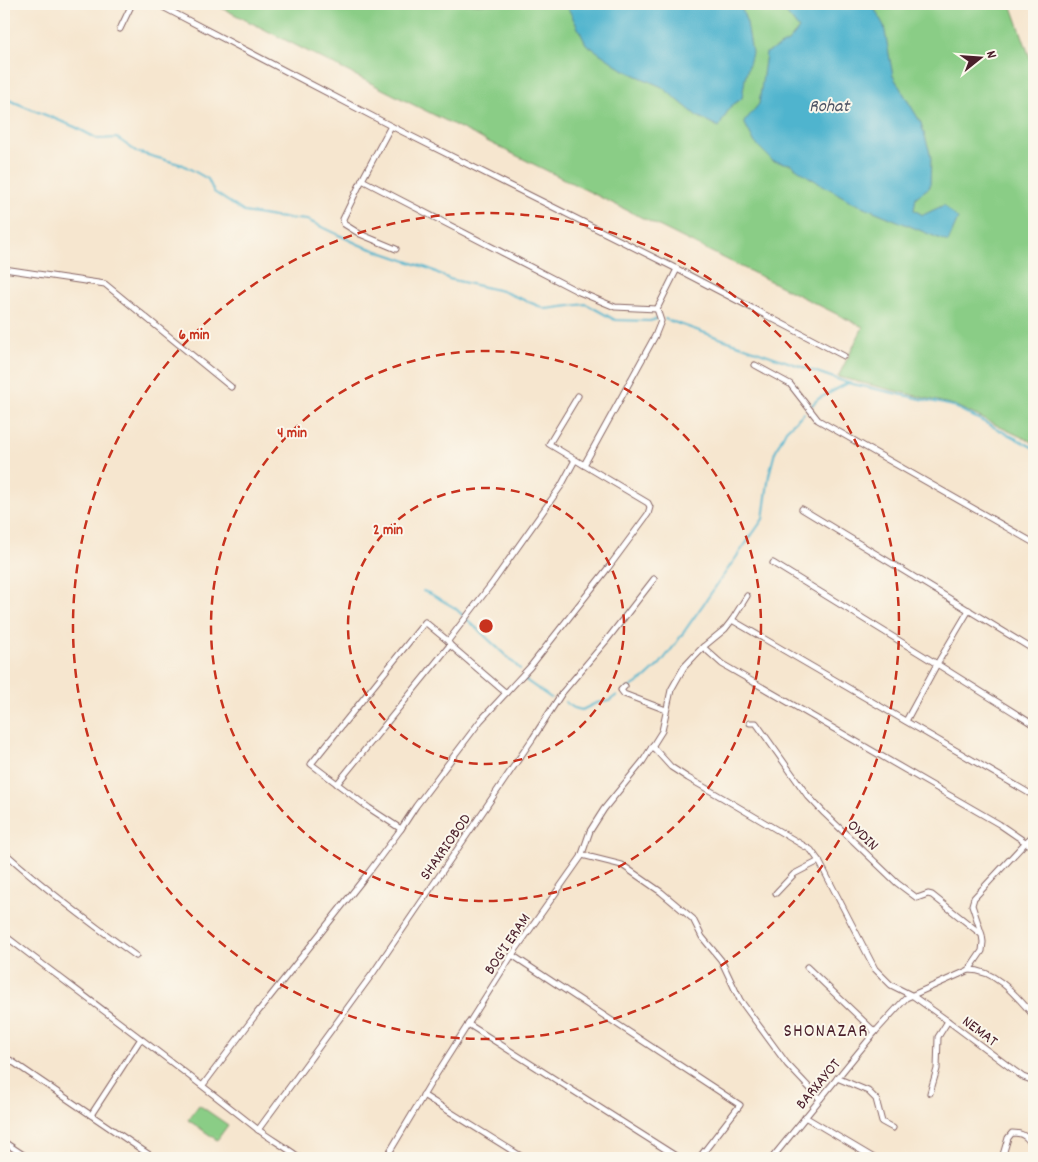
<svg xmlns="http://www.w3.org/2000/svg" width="1038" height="1162" viewBox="0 0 1038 1162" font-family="Dekko,sans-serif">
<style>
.green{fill:#8acd86;stroke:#6a7658}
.water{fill:#4fb4ce;stroke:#4c6a7c}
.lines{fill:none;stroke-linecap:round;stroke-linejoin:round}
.stream{stroke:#4fb4ce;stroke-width:2}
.canal{stroke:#4fb4ce;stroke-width:6}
.minor-casing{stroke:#866564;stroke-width:7}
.minor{stroke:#fff;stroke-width:5}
.ring{fill:none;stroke:#c8321e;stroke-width:2.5;stroke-dasharray:9 6}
.labels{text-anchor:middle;stroke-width:4;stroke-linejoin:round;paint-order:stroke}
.street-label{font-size:16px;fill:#4a1f2b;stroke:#fbf7ec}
.water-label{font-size:18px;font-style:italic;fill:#4c5364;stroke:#fbf7ec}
.quarter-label{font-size:19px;letter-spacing:1px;fill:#4a1f2b;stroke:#fbf7ec}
.centre{fill:#c8321e;stroke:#fbf7ec;stroke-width:2.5}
.ring-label{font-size:15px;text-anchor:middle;font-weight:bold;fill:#c8321e;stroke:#fbf7ec;stroke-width:4;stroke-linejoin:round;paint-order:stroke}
</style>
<rect width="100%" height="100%" fill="#fbf7ec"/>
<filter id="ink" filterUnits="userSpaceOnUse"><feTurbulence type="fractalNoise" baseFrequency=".02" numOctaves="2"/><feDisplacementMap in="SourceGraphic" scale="10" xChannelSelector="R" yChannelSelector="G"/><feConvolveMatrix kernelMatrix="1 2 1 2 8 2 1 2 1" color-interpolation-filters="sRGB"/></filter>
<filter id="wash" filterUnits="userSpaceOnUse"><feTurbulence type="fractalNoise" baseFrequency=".0096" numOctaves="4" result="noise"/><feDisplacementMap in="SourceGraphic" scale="20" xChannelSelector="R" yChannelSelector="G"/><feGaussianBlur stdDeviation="1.12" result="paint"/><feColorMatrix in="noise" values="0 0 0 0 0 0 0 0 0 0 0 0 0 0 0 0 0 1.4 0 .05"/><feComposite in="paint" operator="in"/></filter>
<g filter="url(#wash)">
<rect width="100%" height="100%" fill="#f6e6cf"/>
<g class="green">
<polygon points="214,4 1011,4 1034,69 1034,443 954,405 838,377 863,327 412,104"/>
<polygon points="199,1105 228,1125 217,1140 188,1120"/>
</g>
<g class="water">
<polygon points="566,4 740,4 747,23 752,53 745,79 742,98 730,107 719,127 697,116 662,87 624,70 586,44"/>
<polygon points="768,4 872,4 884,26 893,76 921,123 931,156 930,187 916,197 914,210 923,215 944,205 958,219 948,242 852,202 809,177 790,164 773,161 755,143 744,122 759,104 766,53 788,42 799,29 787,14 769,6"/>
</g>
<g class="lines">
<g class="stream">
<polyline points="4,98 75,127 98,139 117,138 137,152 183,165 208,179 214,192 244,212 274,217 307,220 360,245 430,269 449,279 502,291 546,309 586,304 615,320 650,321 656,319"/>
<polyline points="665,319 848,383 953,406 1034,448"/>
<polyline points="812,405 818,399 848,383"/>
<polyline points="423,591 431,594 455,608 520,669"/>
<polyline points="524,679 551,698"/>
<polyline points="626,690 645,678 660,664 674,646 763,519 769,475 775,452 786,430 804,413"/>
<polyline points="565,702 574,708 582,710 596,703 609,701 617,695"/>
</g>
<polyline class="canal" points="1034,849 1032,852 1034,855"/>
</g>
</g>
<g filter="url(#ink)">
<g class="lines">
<g class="minor-casing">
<g id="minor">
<polyline points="157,4 391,126 677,269 844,356"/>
<polyline points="120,29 132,4"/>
<polyline points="391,126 362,180 343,219 344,224 360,234 396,249"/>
<polyline points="362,180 579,292 615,307 657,309 677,269"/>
<polyline points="4,269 105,284 231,387"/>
<polyline points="755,365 790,384 818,420 1034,543"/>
<polyline points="578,396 549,444 584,465"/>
<polyline points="802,509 1034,650"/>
<polyline points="773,563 937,664 1034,725"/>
<polyline points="732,620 1034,796"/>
<polyline points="448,641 493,582 561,486 575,460"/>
<polyline points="703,647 722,664 999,824 1034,848"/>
<polyline points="625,686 621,690 624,694 666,710"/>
<polyline points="906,721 937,664 969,610"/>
<polyline points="750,723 756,723 807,795 824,813 897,883 917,898 928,894 932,895 981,934"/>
<polyline points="652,746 671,767 688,778 723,798 811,850 819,861 875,969 891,985 913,996 948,1021 1023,1077 1034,1081"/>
<polyline points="337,784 450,645"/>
<polyline points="401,829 369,808 311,764 425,622 448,641 450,645 506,693"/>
<path d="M4,852C46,890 90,923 136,956"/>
<polyline points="582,855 622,865 661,892 693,919 702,937 721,960 740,1000 787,1064 820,1099"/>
<polyline points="776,893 794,874 819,861"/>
<path d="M4,935C88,999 173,1062 256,1128C270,1139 286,1147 300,1158"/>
<polyline points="512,955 740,1105 699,1158"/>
<polyline points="807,967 875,1032"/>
<path d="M969,970C997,970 1017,997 1034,1016"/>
<polyline points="468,1024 679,1158"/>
<polyline points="4,1064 6,1060 10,1060 154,1158"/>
<polyline points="837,1078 868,1091 876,1099 882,1122 893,1128"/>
<polyline points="203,1085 257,1013 369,872 401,829 416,806 481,720 530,667 608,568 648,514 650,507 648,503 584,465 655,336 661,321 657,309"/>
<polyline points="930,1093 937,1069 938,1037 948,1021"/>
<polyline points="423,1095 524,1158"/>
<polyline points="91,1115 140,1040"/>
<polyline points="805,1117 874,1158"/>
<polyline points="258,1130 373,973 533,738 562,693 606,641 654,579"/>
<polyline points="4,1142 28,1158"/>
<polyline points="386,1158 429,1086 512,955 581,857 590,831 604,809 643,761 662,731 671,690 684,667 703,647 725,629 732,620 747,596"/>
<polyline points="772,1158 875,1032 906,998 969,970 982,951 983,942 982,935 972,905 974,898 1026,842 1034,835"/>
<path d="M1002,1158L1008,1138L1012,1133C1025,1133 1027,1138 1034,1147"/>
</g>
</g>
<use href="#minor" class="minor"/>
</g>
</g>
<g class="ring">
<circle cx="486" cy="626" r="138"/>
<circle cx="486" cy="626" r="275"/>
<circle cx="486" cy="626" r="413"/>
</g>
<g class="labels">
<g class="street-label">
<text transform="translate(864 834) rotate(44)" y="6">OYDIN</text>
<text transform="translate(444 846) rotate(-55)" y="6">SHAXRIOBOD</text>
<text transform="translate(506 943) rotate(-56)" y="6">BOG'I ERAM</text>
<text transform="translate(981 1030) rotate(37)" y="6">NEMAT</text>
<text transform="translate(817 1083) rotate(-50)" y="6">BARXAYOT</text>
</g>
<g class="water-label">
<text x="829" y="111">Rohat</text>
</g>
<g class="quarter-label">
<text x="826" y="1036">SHONAZAR</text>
</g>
</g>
<circle cx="486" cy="626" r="8" class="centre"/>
<g class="ring-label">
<text x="194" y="339">6 min</text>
<text x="292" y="437">4 min</text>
<text x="388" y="534">2 min</text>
</g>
<rect width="1038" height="1162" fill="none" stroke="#fbf7ec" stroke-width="20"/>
<g transform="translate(980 58) rotate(73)" stroke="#fbf7ec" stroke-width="4" paint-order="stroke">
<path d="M0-4L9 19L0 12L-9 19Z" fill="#4a1f2b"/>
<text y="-8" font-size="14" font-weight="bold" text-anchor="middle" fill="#4a1f2b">N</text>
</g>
</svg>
